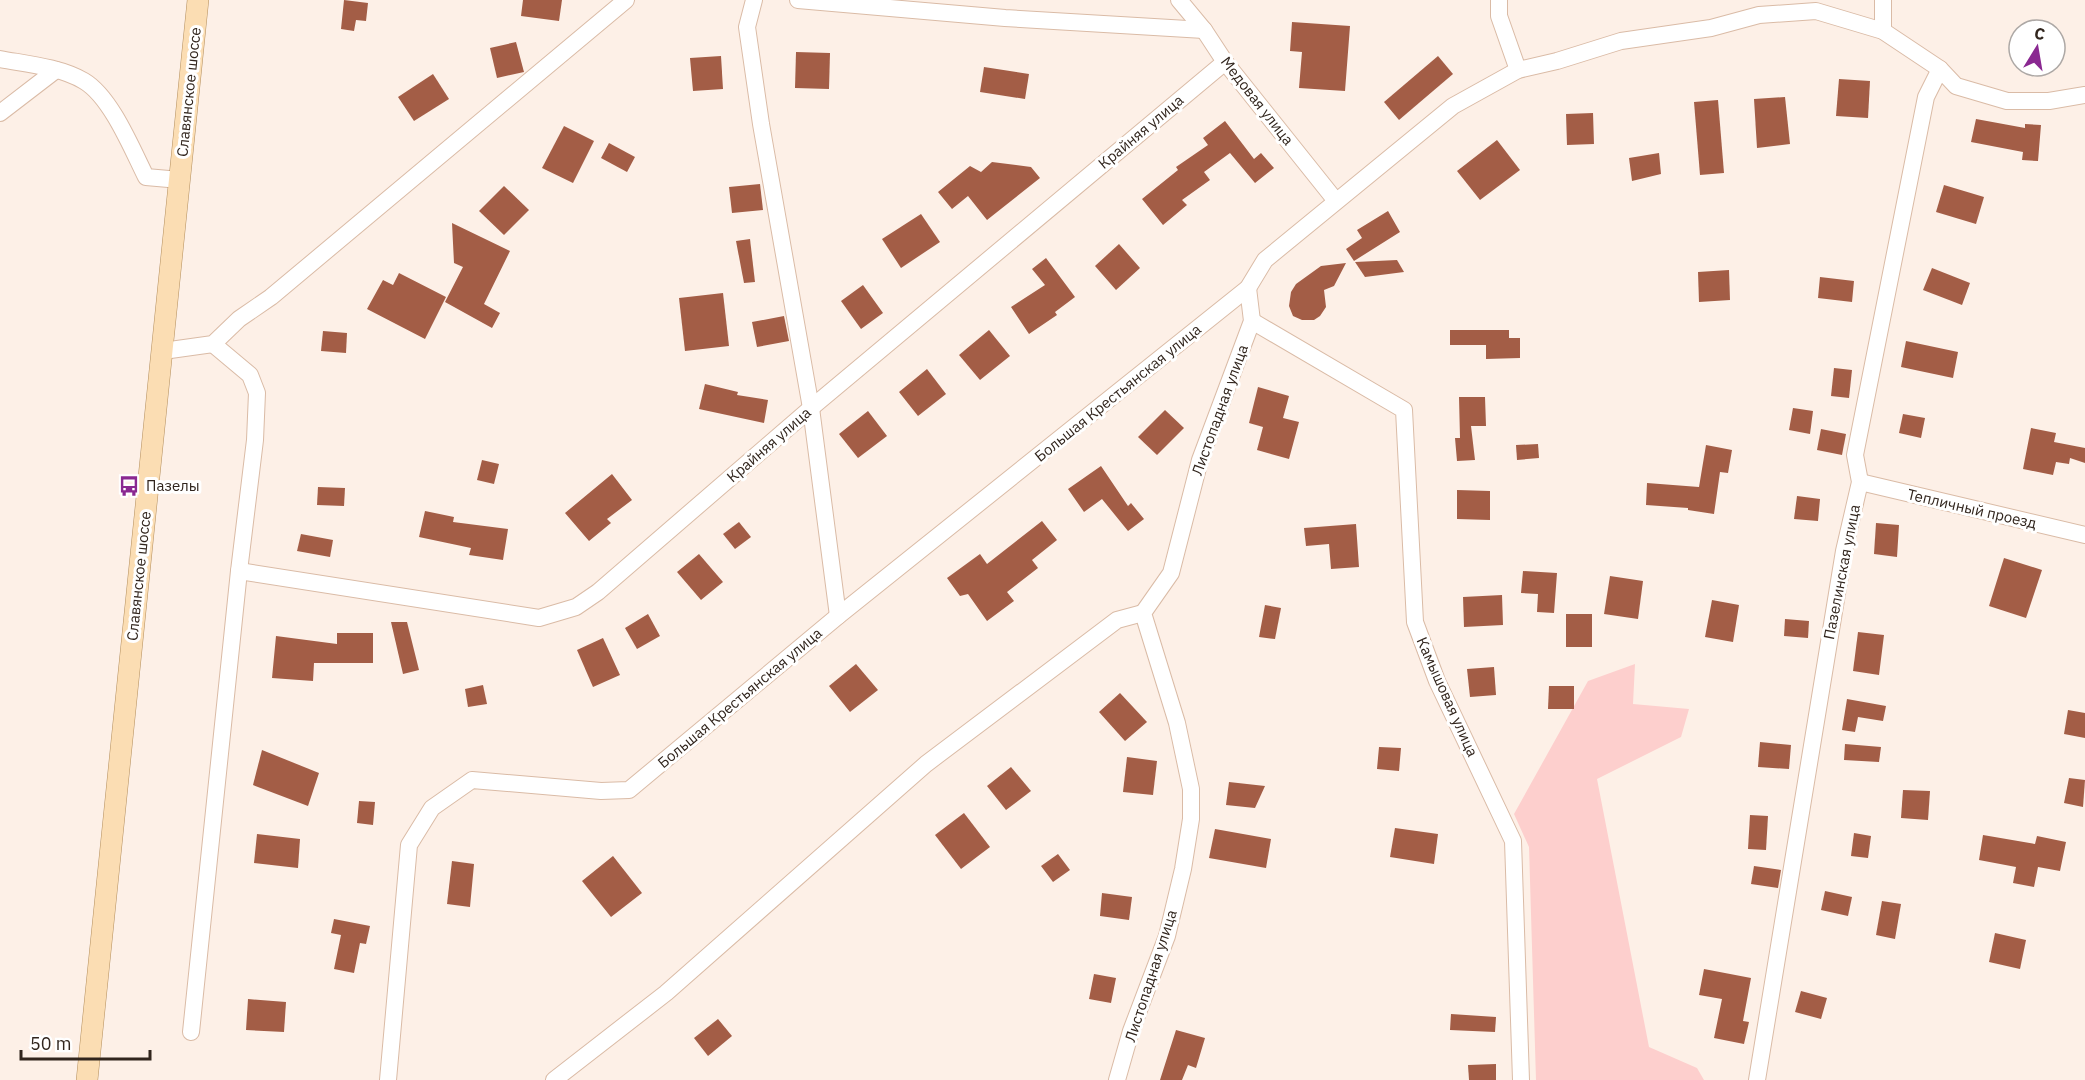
<svg xmlns="http://www.w3.org/2000/svg" width="2085" height="1080" viewBox="0 0 2085 1080" font-family="'IBM Plex Sans',sans-serif">
<style>
.green{fill:#fdcfcd}
.building{fill:#a35d46}
.lines{fill:none;stroke-linecap:round;stroke-linejoin:round}
.minor-casing{stroke:#dabba6;stroke-width:18}
.major-casing{stroke:#b38e5d;stroke-width:22}
.minor{stroke:#fff;stroke-width:16}
.major{stroke:#fbddb3;stroke-width:21}
.labels{text-anchor:middle;stroke-width:6;stroke-linejoin:round;paint-order:stroke}
.street-label{font-size:15px;fill:#31251d;stroke:#fff}
.poi-label{font-size:15px;fill:#31251d;stroke:#fff;text-anchor:start}
</style>
<rect width="100%" height="100%" fill="#fdf0e7"/>
<polygon class="green" points="1635,664 1633,704 1689,709 1681,737 1597,779 1649,1047 1697,1068 1704,1080 1536,1080 1529,847 1514,814 1588,681"/>
<g class="building">
<polygon points="344,0 368,3 366,21 356,20 354,31 341,29"/>
<polygon points="523,0 562,0 559,21 521,16"/>
<polygon points="1292,22 1350,26 1345,91 1299,88 1302,52 1290,51"/>
<polygon points="516,42 524,72 497,78 490,48"/>
<polygon points="796,52 830,53 829,89 795,88"/>
<polygon points="721,56 723,89 693,91 690,58"/>
<polygon points="1438,56 1453,74 1399,120 1384,102"/>
<polygon points="984,67 1029,74 1025,99 980,92"/>
<polygon points="433,74 449,99 414,121 398,97"/>
<polygon points="1839,79 1870,81 1868,118 1836,116"/>
<polygon points="1785,97 1790,144 1757,148 1754,99"/>
<polygon points="1718,100 1724,173 1700,175 1694,102"/>
<polygon points="1593,113 1594,144 1567,145 1566,114"/>
<polygon points="1976,119 2025,128 2025,124 2041,125 2038,161 2022,160 2023,152 1971,142"/>
<polygon points="1225,121 1254,159 1261,153 1274,168 1255,183 1230,153 1204,172 1210,180 1182,200 1187,205 1163,225 1142,199 1178,170 1176,167 1208,145 1203,138"/>
<polygon points="564,126 594,141 573,183 542,168"/>
<polygon points="1497,140 1520,170 1480,200 1457,171"/>
<polygon points="609,143 635,157 627,172 601,158"/>
<polygon points="1659,153 1661,174 1632,181 1629,158"/>
<polygon points="992,162 1031,167 1040,178 987,220 968,196 952,209 938,192 970,166 981,172"/>
<polygon points="760,184 763,210 732,213 729,187"/>
<polygon points="1944,185 1984,197 1976,224 1936,212"/>
<polygon points="504,186 529,210 504,235 479,211"/>
<polygon points="1388,211 1400,232 1354,261 1346,249 1362,238 1357,230"/>
<polygon points="921,214 940,242 901,268 882,239"/>
<polygon points="452,223 510,251 484,304 500,313 492,328 445,302 463,267 454,263"/>
<polygon points="750,239 755,282 744,283 736,241"/>
<polygon points="1119,244 1140,268 1116,290 1095,266"/>
<polygon points="1046,258 1075,297 1055,312 1057,315 1029,334 1011,307 1045,285 1032,269"/>
<polygon points="1397,260 1404,272 1365,277 1355,262"/>
<polygon points="1346,263 1334,286 1324,290 1326,307 1320,316 1314,320 1302,320 1293,316 1289,306 1291,292 1296,284 1321,266"/>
<polygon points="1932,268 1970,283 1962,305 1923,290"/>
<polygon points="1729,270 1730,300 1699,302 1698,272"/>
<polygon points="399,273 446,297 425,339 367,309 383,280 393,285"/>
<polygon points="1820,277 1854,281 1852,302 1818,298"/>
<polygon points="863,285 883,313 861,329 841,301"/>
<polygon points="723,293 729,346 685,351 679,298"/>
<polygon points="784,316 789,341 757,347 752,322"/>
<polygon points="989,330 1010,356 980,380 959,355"/>
<polygon points="1450,330 1509,330 1509,338 1520,338 1520,358 1486,359 1486,345 1450,345"/>
<polygon points="323,331 347,333 346,353 321,351"/>
<polygon points="1906,341 1958,352 1953,378 1901,367"/>
<polygon points="1834,368 1852,370 1849,398 1831,396"/>
<polygon points="927,369 946,394 918,416 899,392"/>
<polygon points="705,384 738,392 737,395 768,400 764,423 699,409"/>
<polygon points="1258,387 1289,396 1283,418 1299,422 1289,459 1257,450 1263,427 1249,423"/>
<polygon points="1459,397 1485,397 1486,426 1471,426 1475,460 1457,461 1455,438 1460,438"/>
<polygon points="1793,408 1813,411 1810,434 1789,430"/>
<polygon points="1165,410 1184,428 1157,455 1138,437"/>
<polygon points="868,411 887,436 858,458 839,434"/>
<polygon points="1903,414 1925,418 1921,438 1899,433"/>
<polygon points="2031,428 2056,433 2054,442 2085,448 2085,463 2070,458 2069,464 2056,462 2053,475 2023,469"/>
<polygon points="1821,429 1846,434 1842,455 1817,450"/>
<polygon points="1538,444 1539,458 1517,460 1516,445"/>
<polygon points="1706,445 1732,450 1728,473 1720,472 1714,514 1688,510 1688,508 1646,505 1647,483 1699,487"/>
<polygon points="482,460 499,464 494,484 477,480"/>
<polygon points="1101,466 1128,506 1131,503 1144,519 1128,531 1102,499 1084,512 1068,489"/>
<polygon points="612,474 632,500 607,519 611,523 589,541 565,513"/>
<polygon points="318,487 345,488 344,506 317,505"/>
<polygon points="1457,490 1490,491 1490,520 1457,519"/>
<polygon points="1797,496 1820,499 1818,521 1794,519"/>
<polygon points="425,511 454,517 453,522 508,529 503,560 469,555 471,548 419,537"/>
<polygon points="1042,521 1057,540 1032,560 1038,568 1007,592 1014,601 987,621 968,594 960,596 947,578 980,554 987,564"/>
<polygon points="739,522 751,537 735,549 723,534"/>
<polygon points="1876,523 1899,525 1897,557 1874,554"/>
<polygon points="1356,524 1359,567 1331,569 1329,544 1306,546 1304,528"/>
<polygon points="301,534 333,540 330,557 297,551"/>
<polygon points="699,554 723,582 701,600 677,572"/>
<polygon points="2004,558 2042,570 2026,618 1989,606"/>
<polygon points="1523,571 1557,573 1554,613 1537,612 1538,594 1521,593"/>
<polygon points="1610,576 1643,581 1638,619 1604,614"/>
<polygon points="1502,595 1503,625 1464,627 1463,597"/>
<polygon points="1712,600 1739,605 1733,642 1705,637"/>
<polygon points="1265,605 1281,608 1275,639 1259,637"/>
<polygon points="648,614 660,636 637,649 625,628"/>
<rect x="1566" y="614" width="26" height="33"/>
<polygon points="1785,619 1809,621 1808,638 1784,636"/>
<polygon points="391,622 407,622 419,670 403,674"/>
<polygon points="1858,632 1884,635 1879,675 1853,671"/>
<polygon points="337,633 373,633 373,663 314,663 313,681 272,678 276,636 337,644"/>
<polygon points="603,638 620,675 593,687 577,650"/>
<polygon points="856,664 878,690 850,712 829,686"/>
<polygon points="1494,667 1496,695 1470,697 1467,669"/>
<polygon points="483,685 487,704 468,707 465,689"/>
<polygon points="1549,686 1574,686 1574,709 1548,709"/>
<polygon points="1120,693 1147,722 1125,741 1099,712"/>
<polygon points="1847,699 1886,706 1883,721 1858,717 1855,732 1842,730"/>
<polygon points="2068,710 2085,713 2085,738 2064,734"/>
<polygon points="1760,742 1791,745 1789,769 1758,767"/>
<polygon points="1845,744 1881,747 1879,762 1844,760"/>
<polygon points="1379,747 1401,748 1399,771 1377,769"/>
<polygon points="262,750 319,773 308,806 253,785"/>
<polygon points="1127,757 1157,761 1153,795 1123,792"/>
<polygon points="1011,767 1031,791 1006,810 987,786"/>
<polygon points="2069,778 2085,780 2083,807 2064,803"/>
<polygon points="1229,782 1265,786 1255,808 1226,805"/>
<polygon points="1903,790 1930,791 1928,820 1901,818"/>
<polygon points="359,801 375,802 373,825 357,823"/>
<polygon points="964,813 990,847 961,869 935,835"/>
<polygon points="1750,815 1768,816 1766,850 1748,849"/>
<polygon points="1395,828 1438,834 1434,864 1390,857"/>
<polygon points="1215,829 1271,839 1266,868 1209,858"/>
<polygon points="1854,833 1871,836 1868,858 1851,856"/>
<polygon points="257,834 300,839 298,868 254,863"/>
<polygon points="1983,835 2035,844 2037,836 2066,842 2060,871 2038,867 2034,887 2013,883 2016,867 1979,860"/>
<polygon points="1058,854 1070,870 1053,882 1041,866"/>
<polygon points="613,856 642,893 611,917 582,881"/>
<polygon points="452,861 474,864 470,907 447,904"/>
<polygon points="1754,866 1781,870 1778,888 1751,884"/>
<polygon points="1825,891 1852,897 1848,916 1821,910"/>
<polygon points="1102,893 1132,897 1129,920 1100,916"/>
<polygon points="1882,901 1901,904 1895,939 1876,935"/>
<polygon points="334,919 370,926 366,944 360,943 354,973 334,969 341,935 331,933"/>
<polygon points="1995,933 2026,940 2020,969 1989,962"/>
<polygon points="1704,969 1751,978 1743,1021 1749,1022 1744,1044 1714,1038 1722,999 1699,995"/>
<polygon points="1094,974 1116,978 1111,1003 1089,999"/>
<polygon points="1801,991 1827,998 1821,1019 1795,1012"/>
<polygon points="248,999 286,1002 284,1032 246,1030"/>
<polygon points="1451,1014 1496,1017 1495,1032 1450,1030"/>
<polygon points="718,1019 732,1036 708,1056 694,1038"/>
<polygon points="1176,1030 1205,1038 1196,1068 1188,1065 1182,1080 1160,1080"/>
<polygon points="1496,1064 1496,1080 1469,1080 1468,1065"/>
</g>
<g class="lines">
<g class="minor-casing">
<g id="minor">
<polyline points="754,0 747,27 761,124 811,408 838,616"/>
<polyline points="798,0 1005,18 1204,30"/>
<polyline points="1179,0 1204,30 1225,62 1336,201"/>
<polyline points="1499,0 1499,16 1518,70"/>
<polyline points="1883,31 1883,0"/>
<path d="M0,59C27,64 60,67 84,81C111,97 132,149 146,177L180,180"/>
<polyline points="0,113 56,70"/>
<polyline points="1252,321 1404,410 1415,622 1437,681 1513,841 1521,1080"/>
<polyline points="163,351 213,344 239,319 271,297 626,0"/>
<polyline points="1860,482 2085,535"/>
<polyline points="239,571 539,618 576,607 598,592 811,408 1225,62"/>
<polyline points="191,1032 239,571 255,440 257,393 250,375 213,344"/>
<polyline points="388,1080 409,845 432,808 472,780 601,791 629,790 838,616 1248,288 1265,260 1453,106 1518,70 1557,61 1621,41 1711,28 1759,15 1816,11 1883,31 1940,69 1956,86 2007,101 2049,101 2085,95"/>
<polyline points="554,1080 666,993 926,764 1117,620 1143,613"/>
<polyline points="1117,1080 1131,1031 1167,936 1183,869 1191,819 1191,789 1177,723 1143,613 1171,573 1200,460 1252,321 1248,288"/>
<polyline points="1757,1080 1844,551 1860,482 1855,455 1926,97 1940,69"/>
</g>
</g>
<g class="major-casing">
<polyline id="major" points="87,1080 198,0"/>
</g>
<use href="#minor" class="minor"/>
<use href="#major" class="major"/>
</g>
<defs>
<g id="bus-bare" transform="scale(1.62)"><path d="M-5-6H5V4H4V6H2V4H-2V6H-4V4H-5ZM-3.5-4V0h7V-4ZM-3.5 1.2v1.5H-2V1.2ZM2 1.2v1.5H3.5V1.2Z" fill="#8a2891" stroke="#fff" stroke-width="2.5" paint-order="stroke"/></g>
</defs>
<g fill-rule="evenodd">
<use href="#bus-bare" x="129" y="486"/>
</g>
<g class="labels">
<g class="street-label">
<text transform="translate(189 92) rotate(-84)" y="5">Славянское шоссе</text>
<text transform="translate(1257 101) rotate(52)" y="5">Медовая улица</text>
<text transform="translate(1141 132) rotate(-40)" y="5">Крайняя улица</text>
<text transform="translate(1118 393) rotate(-39)" y="5">Большая Крестьянская улица</text>
<text transform="translate(1220 410) rotate(-70)" y="5">Листопадная улица</text>
<text transform="translate(769 445) rotate(-41)" y="5">Крайняя улица</text>
<text transform="translate(1972 509) rotate(13)" y="5">Тепличный проезд</text>
<text transform="translate(1842 572) rotate(-79)" y="5">Пазелинская улица</text>
<text transform="translate(139 576) rotate(-84)" y="5">Славянское шоссе</text>
<text transform="translate(1447 697) rotate(66)" y="5">Камышовая улица</text>
<text transform="translate(740 698) rotate(-40)" y="5">Большая Крестьянская улица</text>
<text transform="translate(1151 976) rotate(-72)" y="5">Листопадная улица</text>
</g>
<g class="poi-label">
<text x="146" y="491">Пазелы</text>
</g>
</g>
<g transform="translate(2037 48) rotate(11)"><circle r="28" fill="#ffffff" stroke="#ada8a5" stroke-width="1.5"/>
<path d="M0-4.5L10 22L0 15L-10 22Z" fill="#8a2891"/>
<text y="-9" font-size="16" font-weight="bold" text-anchor="middle" fill="#31251d">С</text>
</g>
<path d="M21 1050v9h129v-9" fill="none" stroke="#31251d" stroke-width="3"/>
<text x="30" y="1050" font-size="18" fill="#31251d" stroke="#ffffff" stroke-width="4.5" paint-order="stroke">50 m</text>
</svg>
